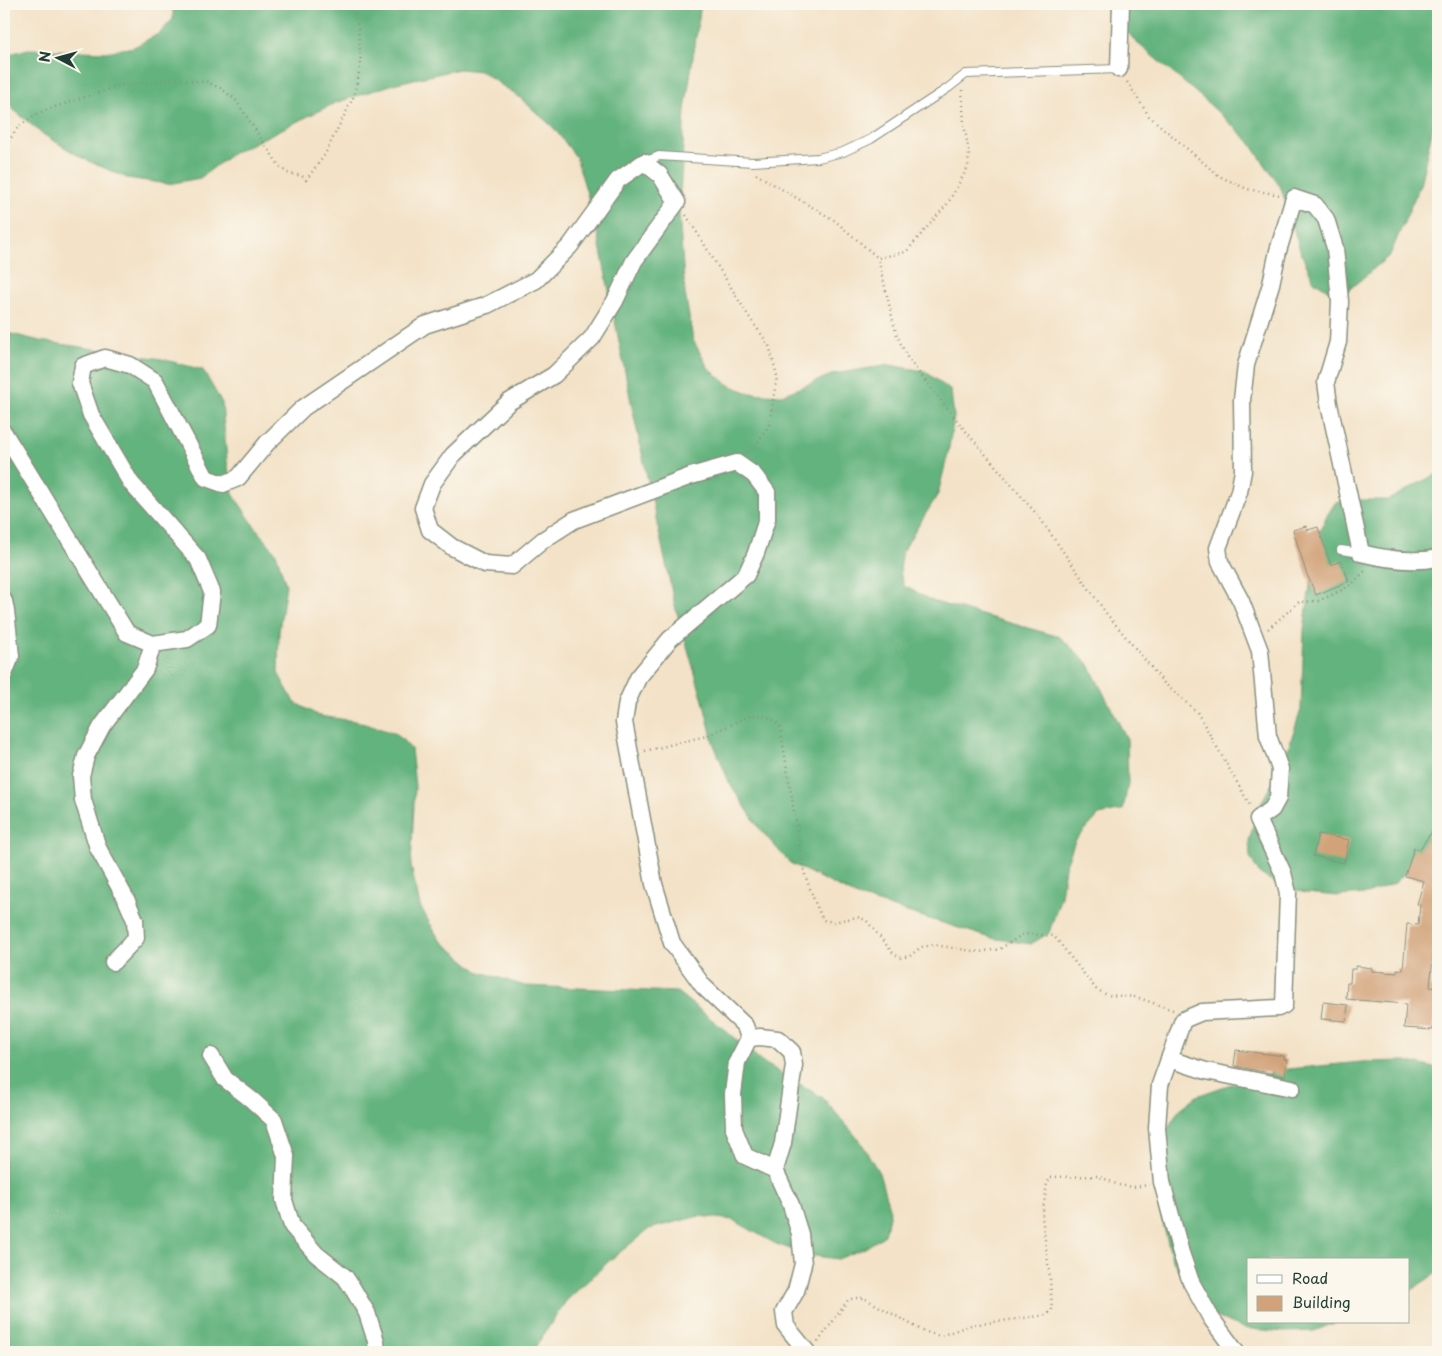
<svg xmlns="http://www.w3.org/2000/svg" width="1442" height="1356" viewBox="0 0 1442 1356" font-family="'Playpen Sans',sans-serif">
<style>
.forest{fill:#64b37e;stroke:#427859}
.building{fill:#d2a37a}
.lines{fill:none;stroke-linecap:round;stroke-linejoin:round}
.service-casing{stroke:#89907e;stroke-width:10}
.minor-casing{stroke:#89907e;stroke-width:19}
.path{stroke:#89907e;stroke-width:2.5;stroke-dasharray:1 4;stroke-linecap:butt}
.service{stroke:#fff;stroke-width:8}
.minor{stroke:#fff;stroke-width:16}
</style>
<rect width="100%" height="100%" fill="#fbf7ec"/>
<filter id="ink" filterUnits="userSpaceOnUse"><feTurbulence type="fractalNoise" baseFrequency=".02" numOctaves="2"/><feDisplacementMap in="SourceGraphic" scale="10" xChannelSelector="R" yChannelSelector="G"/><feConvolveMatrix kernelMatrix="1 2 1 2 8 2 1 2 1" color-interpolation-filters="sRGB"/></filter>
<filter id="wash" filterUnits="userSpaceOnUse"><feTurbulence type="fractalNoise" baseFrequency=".0096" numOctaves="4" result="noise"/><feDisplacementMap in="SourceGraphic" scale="20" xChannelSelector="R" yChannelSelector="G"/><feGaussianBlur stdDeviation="1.12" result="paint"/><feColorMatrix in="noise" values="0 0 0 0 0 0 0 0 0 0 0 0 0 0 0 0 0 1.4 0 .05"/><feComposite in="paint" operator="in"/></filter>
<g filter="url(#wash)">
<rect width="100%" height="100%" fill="#f3e2c7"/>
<g class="forest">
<polygon points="173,4 701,4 685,110 679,214 685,293 693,340 709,369 729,385 749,393 782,395 834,374 889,365 925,371 951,391 954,417 948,453 938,494 902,552 900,572 904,586 935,602 1060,637 1088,663 1127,739 1128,784 1123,810 1099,815 1075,841 1065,867 1061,896 1049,933 1031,944 991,938 859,897 790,863 759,828 729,782 713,742 704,704 675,606 632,407 595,220 576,157 554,128 519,97 481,71 459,69 397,83 335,103 233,153 200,178 168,184 127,178 84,159 41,133 13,109 4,95 4,64 10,54 28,49 105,52 134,47 160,33 173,19"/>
<polygon points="1112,4 1438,4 1438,104 1420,185 1390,255 1345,293 1329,291 1314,281 1301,253 1281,188 1249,141 1206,101 1136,42 1116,18"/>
<polygon points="4,332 40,341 162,359 203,370 222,403 227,461 233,494 253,524 276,553 286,585 279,631 278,673 294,702 319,716 355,721 397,734 411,749 415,786 411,866 420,906 439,939 478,971 525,986 677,992 720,1026 764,1063 822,1097 861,1142 879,1173 890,1211 885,1235 865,1248 838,1259 808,1255 776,1244 733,1220 699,1216 649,1229 609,1261 566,1301 532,1352 4,1352"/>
<polygon points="1438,473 1438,838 1414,864 1395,883 1367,894 1339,896 1305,893 1276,884 1259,873 1250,857 1249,840 1260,805 1282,766 1301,710 1304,630 1314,556 1319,533 1326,517 1335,503 1347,500 1388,500"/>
<polygon points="1406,1061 1438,1069 1438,1272 1408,1292 1408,1260 1248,1260 1248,1322 1337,1322 1314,1331 1284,1332 1244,1328 1216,1317 1199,1305 1172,1259 1160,1211 1158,1176 1165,1133 1179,1110 1197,1096 1228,1085 1288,1069 1362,1062"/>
</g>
<g id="blocks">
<g class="building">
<polygon points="1306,526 1308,530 1318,527 1331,565 1341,561 1349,581 1316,595 1306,572 1293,530"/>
<polygon points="1438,823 1438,919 1437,919 1430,987 1438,988 1437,1017 1434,1016 1433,1030 1404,1028 1406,1004 1346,999 1347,983 1350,983 1351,969 1356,969 1356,966 1372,968 1372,971 1397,973 1397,969 1403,970 1407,924 1418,925 1420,905 1417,904 1424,881 1405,876 1414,848 1419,850"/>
<polygon points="1318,834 1349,840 1344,863 1313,856"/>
<polygon points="1323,1002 1348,1005 1346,1021 1321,1019"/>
<polygon points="1236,1050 1284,1056 1284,1059 1287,1060 1285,1076 1234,1066"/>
</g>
</g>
</g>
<g filter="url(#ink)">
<use href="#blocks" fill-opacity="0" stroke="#89907e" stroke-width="1"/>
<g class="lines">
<g class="service-casing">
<g id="service">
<polyline points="644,162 659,156 753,162 818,158 843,152 871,139 948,88 966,74 1119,69"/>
<polyline points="1341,550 1361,553"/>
</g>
</g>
<g class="minor-casing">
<g id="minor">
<polyline points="1119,69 1121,4"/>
<polyline points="4,433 127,633 153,644 187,639 208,625 212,592 198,559 131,483 91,415 80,383 83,366 105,358 130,365 155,381 206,478 223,484 238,478 267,443 303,408 425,325 487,305 536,280 570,246 618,180 644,162 660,175 677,202 634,261 615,301 592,338 554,375 509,402 453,455 432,484 423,508 430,530 452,547 485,564 512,566 543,540 574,520 691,476 737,463 754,475 767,492 767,519 756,553 746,575 670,639 638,678 627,702 624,722 654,884 672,943 703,986 745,1026 749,1038 737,1062 733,1094 734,1129 745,1156 775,1170 791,1205 800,1234 803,1264 796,1291 784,1312 786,1326 807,1352"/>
<polyline points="4,601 6,611 11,656 4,674"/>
<polyline points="113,962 136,938 135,920 126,899 98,848 83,800 81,776 86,756 102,726 145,669 153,644"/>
<polyline points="749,1038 760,1037 778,1039 792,1052 794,1065 783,1143 775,1170"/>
<polyline points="211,1056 225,1079 252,1100 274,1120 286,1156 284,1200 292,1226 316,1254 345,1277 353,1289 367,1313 376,1341 377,1352"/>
<polyline points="1169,1059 1206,1071 1292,1088"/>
<path d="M1236,1352L1211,1318L1191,1282L1181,1253L1162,1182L1157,1128L1160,1085L1183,1020L1202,1012L1278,1008L1284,1005L1288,893L1283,873L1258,819L1272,809L1278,798L1280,769L1268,736L1260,651L1241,601L1220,562L1218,548L1239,492L1243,471L1242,400L1246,365L1271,284L1278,251L1294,198L1315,205L1326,219L1335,248L1340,301L1338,342L1326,382L1329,404L1361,553C1385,559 1414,563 1438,558"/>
</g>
</g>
<g class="path">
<polyline points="1127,82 1149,116 1219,176 1247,189 1280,195"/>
<polyline points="962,90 964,124 969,153 968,167 948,203 906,252 878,258 896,333 908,359 963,428 1039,517 1106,613 1164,683 1197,712 1251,807"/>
<polyline points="4,161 7,144 18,127 32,117 46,110 118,86 175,79 207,82 220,88 235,99 278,164 287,173 302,176 306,180 324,156 354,96 361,63 358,27 352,4"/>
<polyline points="756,174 834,220 878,258"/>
<polyline points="686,215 751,320 769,345 777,376 769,425 755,446 747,453"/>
<polyline points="1268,629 1299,602 1318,601 1336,593 1351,585 1366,570"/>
<polyline points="645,751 706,736 750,716 762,715 771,718 780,726 804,872 816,905 823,920 834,922 857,917 866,920 893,953 900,958 910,956 921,947 934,945 979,952 1000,949 1023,934 1054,936 1096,989 1107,995 1136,997 1173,1010"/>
<polyline points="818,1342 848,1300 855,1298 864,1298 923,1331 940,1336 971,1325 1047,1315 1052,1310 1050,1278 1042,1217 1047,1183 1051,1177 1098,1176 1119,1185 1133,1187 1149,1185"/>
</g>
<use href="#service" class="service"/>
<use href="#minor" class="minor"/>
</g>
</g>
<rect width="1442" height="1356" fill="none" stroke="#fbf7ec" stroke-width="20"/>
<rect x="1247" y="1258" width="162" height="65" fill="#fbf7ec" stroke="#a3ada2"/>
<rect x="1257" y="1275" width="25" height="8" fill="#ffffff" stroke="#a3ada2"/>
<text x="1292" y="1284" font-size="15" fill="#1f3d34">Road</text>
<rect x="1257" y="1296" width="25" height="15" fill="#d2a37a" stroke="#a3ada2"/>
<text x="1292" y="1308" font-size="15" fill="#1f3d34">Building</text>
<g transform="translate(58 58) rotate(276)" stroke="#fbf7ec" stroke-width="4" paint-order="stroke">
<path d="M0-4L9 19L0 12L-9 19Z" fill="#1f3d34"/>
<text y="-8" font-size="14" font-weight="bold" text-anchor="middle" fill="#1f3d34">N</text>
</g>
</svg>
